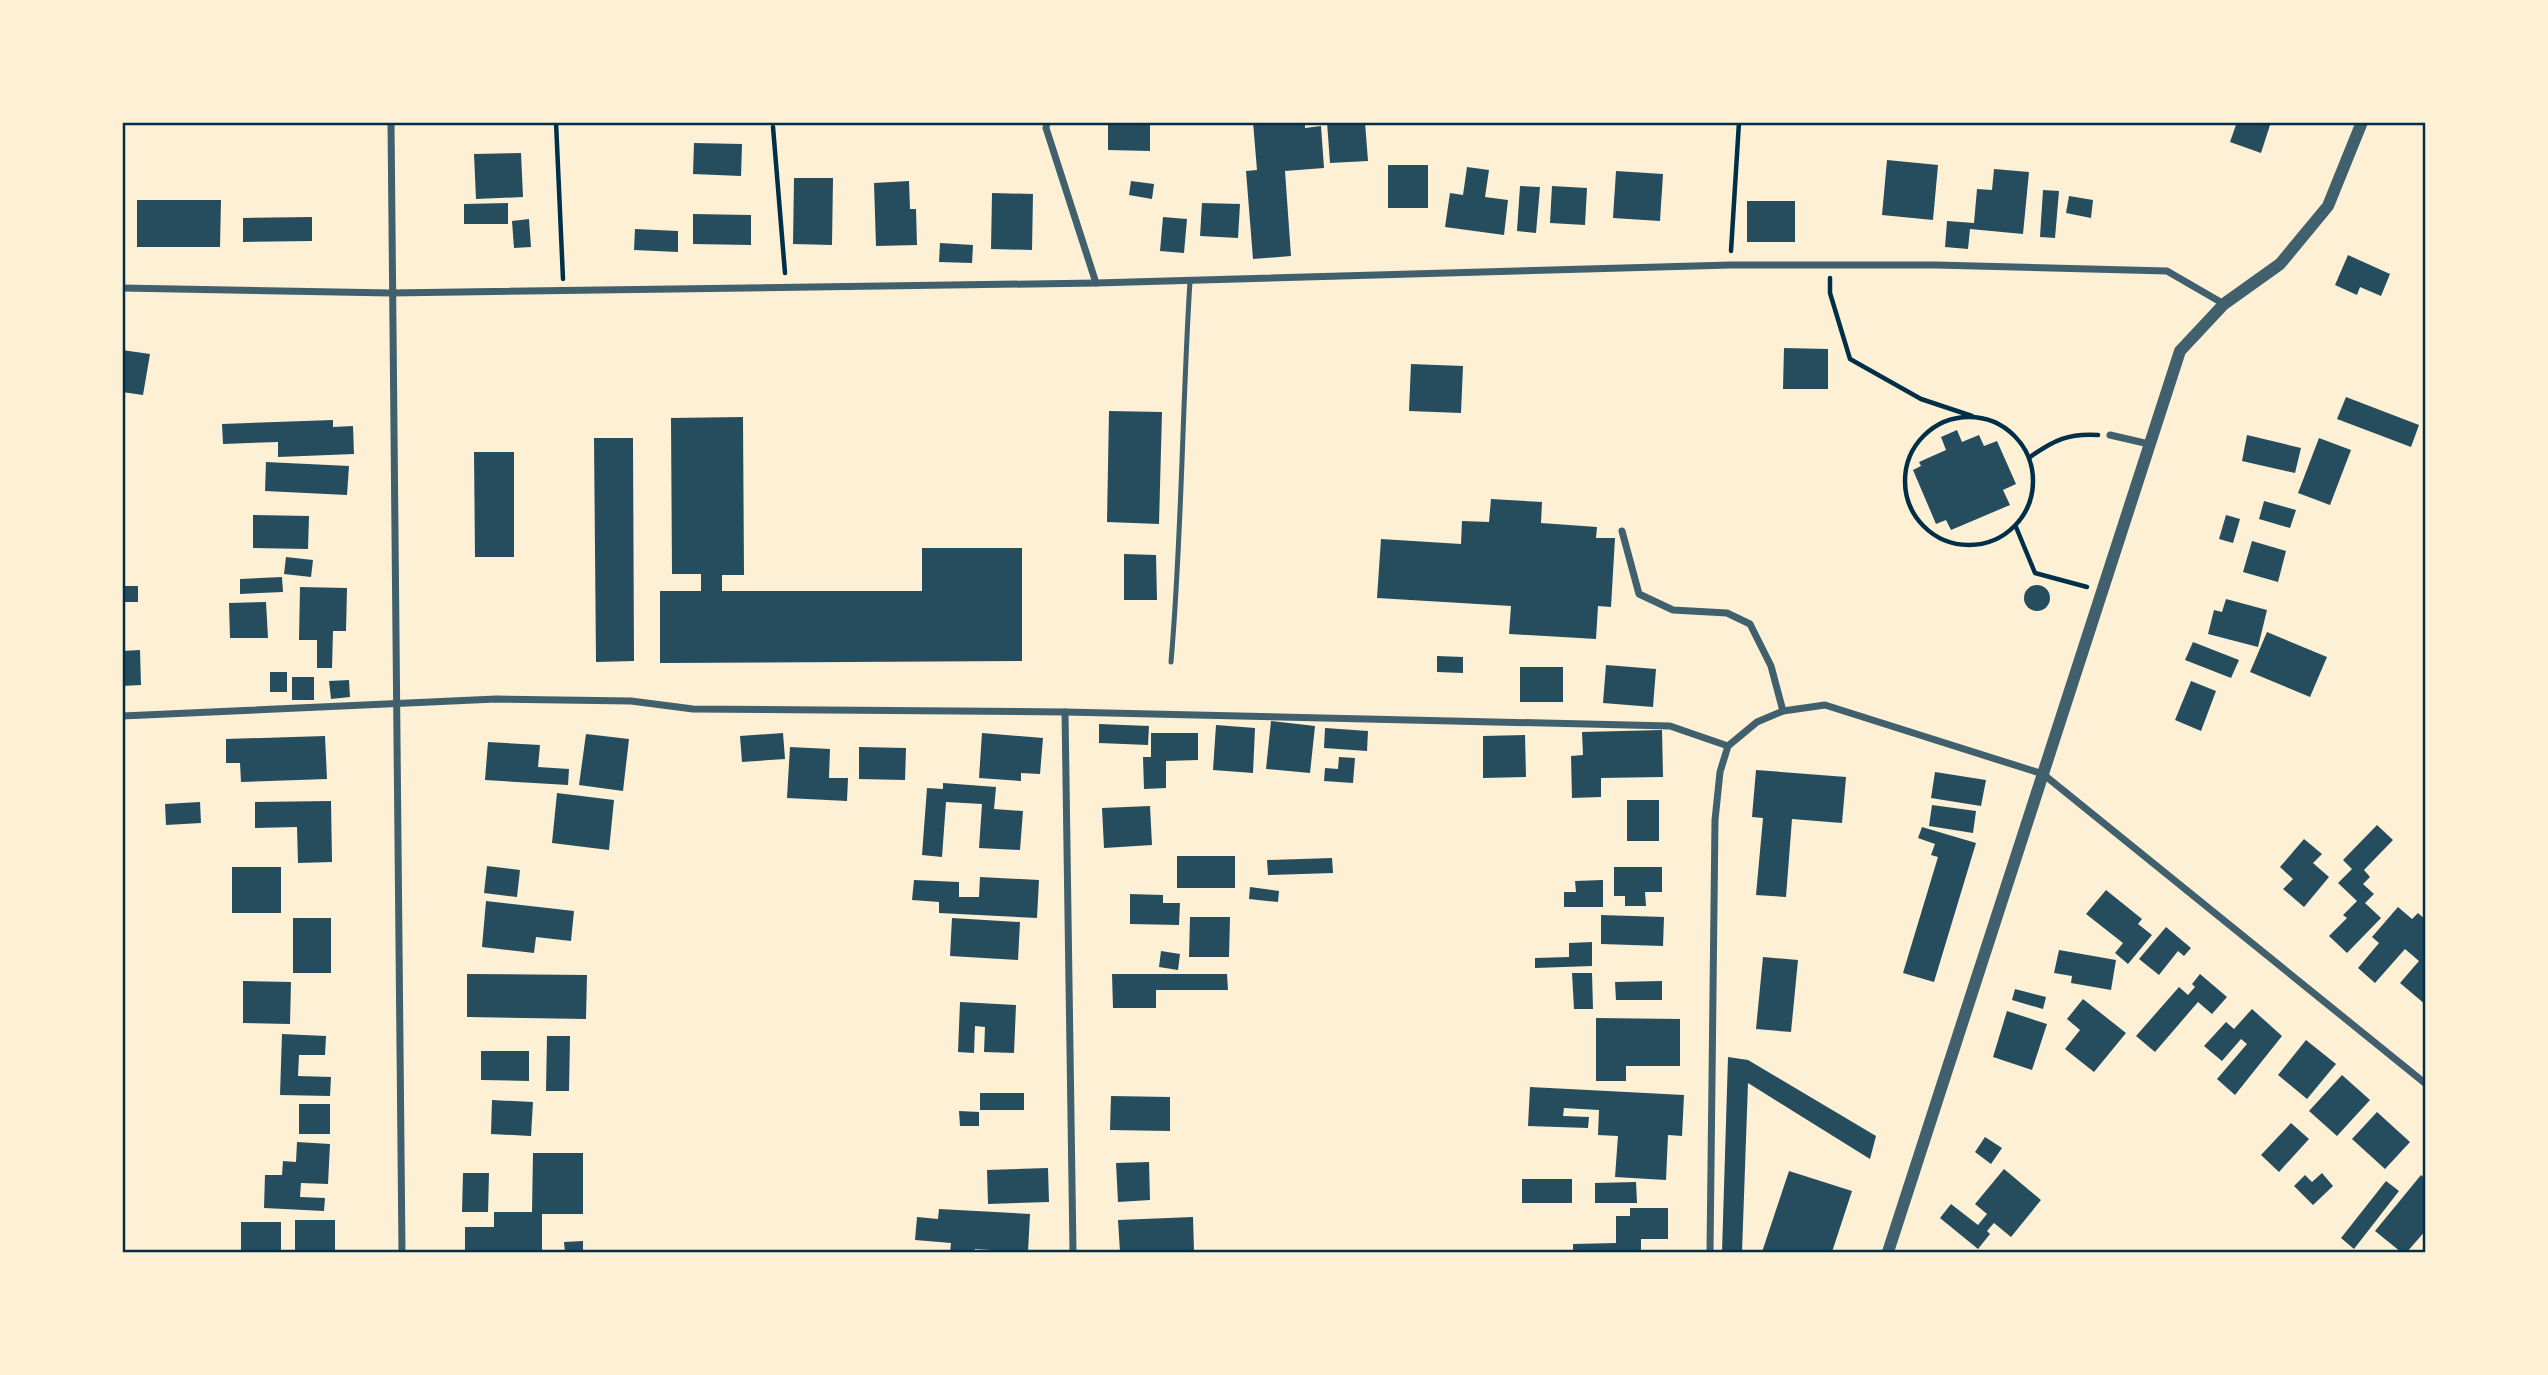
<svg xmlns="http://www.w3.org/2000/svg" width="2548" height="1375" viewBox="0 0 2548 1375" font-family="'Exo 2',sans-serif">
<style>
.building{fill:#264d5e}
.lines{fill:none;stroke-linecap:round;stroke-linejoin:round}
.path{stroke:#003049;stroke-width:4.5}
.service{stroke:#3f606c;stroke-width:5}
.minor{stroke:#3f606c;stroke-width:7}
.tertiary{stroke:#3f606c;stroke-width:12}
.neatline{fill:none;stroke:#003049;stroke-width:2.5}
</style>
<rect width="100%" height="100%" fill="#fdf0d5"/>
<g class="building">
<polygon points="1108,122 1150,122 1150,151 1108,150"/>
<polygon points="1253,122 1305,122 1305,128 1321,126 1324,168 1285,171 1291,256 1253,259 1246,171 1257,170"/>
<polygon points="1327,122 1365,122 1368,161 1330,163"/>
<polygon points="2237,122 2271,122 2261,153 2230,142"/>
<polygon points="694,143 742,144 741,176 693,174"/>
<polygon points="521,153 523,197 476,199 474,154"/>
<polygon points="1887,160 1938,165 1933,220 1882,215"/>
<rect x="1388" y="165" width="40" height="43"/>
<polygon points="1467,167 1489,170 1485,197 1508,200 1504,235 1445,227 1450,193 1463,195"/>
<polygon points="1994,169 2029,172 2023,234 1970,229 1968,249 1945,247 1947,221 1974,223 1977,189 1992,190"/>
<polygon points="1616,171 1663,174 1660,221 1613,218"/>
<polygon points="794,178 833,178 832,245 793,244"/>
<polygon points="909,181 910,209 916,209 917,245 876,246 874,183"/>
<polygon points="1131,181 1154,184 1152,199 1129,195"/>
<polygon points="1520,186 1540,187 1536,233 1517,231"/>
<polygon points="1552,186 1587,188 1585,225 1550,223"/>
<polygon points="2043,190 2059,191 2055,238 2040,237"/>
<polygon points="992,193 1033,194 1032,250 991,249"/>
<polygon points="2069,196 2093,200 2091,218 2066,213"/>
<polygon points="137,200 221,200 220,247 137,247"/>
<rect x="1747" y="201" width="48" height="41"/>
<polygon points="508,203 508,224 464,224 464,204"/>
<polygon points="1202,203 1240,204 1238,238 1200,236"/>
<polygon points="693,214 751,215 751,245 693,244"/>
<polygon points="312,217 312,241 243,242 243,218"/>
<polygon points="1163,217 1187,219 1184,253 1160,251"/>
<polygon points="529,219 531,247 514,248 512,221"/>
<polygon points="635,229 678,231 678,252 634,250"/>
<polygon points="940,243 973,245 972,263 939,262"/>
<polygon points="2348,255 2390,274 2381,296 2360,287 2357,295 2335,285"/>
<polygon points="1784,348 1828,349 1828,389 1783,389"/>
<polygon points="122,350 150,354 143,395 122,392"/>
<polygon points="1411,364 1463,366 1461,413 1409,411"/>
<polygon points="2346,397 2419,425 2411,447 2337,419"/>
<polygon points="1109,411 1162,412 1159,524 1107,522"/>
<polygon points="743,417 744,575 722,575 722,591 922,591 922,548 1022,548 1022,661 660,663 660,591 701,591 701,574 672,574 671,418"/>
<polygon points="333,420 333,427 353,426 354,454 278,457 278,442 223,444 222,424"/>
<polygon points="1957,430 1962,442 1979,435 1984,446 1997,441 2016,484 2003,490 2010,505 1951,530 1946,520 1936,524 1913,470 1921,466 1919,462 1946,450 1941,437"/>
<polygon points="2247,435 2301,448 2295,473 2242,461"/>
<polygon points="594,438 633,438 634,661 596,662"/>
<polygon points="2319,438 2351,450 2330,505 2298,493"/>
<polygon points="474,452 514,452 514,557 475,557"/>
<polygon points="266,462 349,466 347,495 265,491"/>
<polygon points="1491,499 1542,502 1541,523 1597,527 1596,538 1615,538 1611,607 1598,606 1596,639 1509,634 1511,606 1377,598 1381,539 1461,544 1462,521 1489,522"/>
<polygon points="2264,501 2296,510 2290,528 2259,519"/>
<polygon points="253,515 309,516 308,549 253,548"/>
<polygon points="2226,515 2240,519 2233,543 2219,539"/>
<polygon points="2252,541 2286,551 2278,582 2243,572"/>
<polygon points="1124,554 1156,555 1157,600 1124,600"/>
<polygon points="286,557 313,560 311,577 284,574"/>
<polygon points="282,577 283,592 240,594 240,579"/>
<circle cx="2037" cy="598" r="13"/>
<rect x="122" y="586" width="16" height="16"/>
<polygon points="300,587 347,588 346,631 333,631 332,668 317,668 317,640 299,640"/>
<polygon points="2226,599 2267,610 2258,647 2208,634 2214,610 2222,612"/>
<polygon points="266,602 268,638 230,638 229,603"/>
<polygon points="2267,632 2327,657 2310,697 2250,672"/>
<polygon points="2193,642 2239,660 2231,678 2185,660"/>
<polygon points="140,650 141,685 122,686 122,651"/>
<polygon points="1437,656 1463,657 1463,673 1437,672"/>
<polygon points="1606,665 1656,669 1653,707 1603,703"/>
<rect x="1520" y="667" width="43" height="35"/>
<rect x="270" y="672" width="17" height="20"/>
<rect x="292" y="677" width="22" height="23"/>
<polygon points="349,680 350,697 331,699 329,681"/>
<polygon points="2191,681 2216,691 2201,731 2175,720"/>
<polygon points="1271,721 1315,726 1310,773 1266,769"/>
<polygon points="1099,724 1149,726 1148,745 1099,743"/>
<polygon points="1216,725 1255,728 1253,773 1213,770"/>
<polygon points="1325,728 1368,731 1367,751 1324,748"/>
<polygon points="1662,730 1663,777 1601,778 1601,797 1572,798 1571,756 1583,755 1582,732"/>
<polygon points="783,733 785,759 742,762 740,736"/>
<polygon points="982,733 1043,738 1040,774 1021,773 1021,781 979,778"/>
<polygon points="1151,733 1198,733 1198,760 1166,761 1166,788 1144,789 1143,757 1151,757"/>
<polygon points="586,734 629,739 623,791 579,785"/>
<polygon points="1525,735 1526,777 1483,778 1483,736"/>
<polygon points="325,736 327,779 241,782 240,763 226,763 226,739"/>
<polygon points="488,742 540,745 538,767 569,769 568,785 485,780"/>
<polygon points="790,747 830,749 829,778 848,778 847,801 787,798"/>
<polygon points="859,747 906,748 905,780 859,779"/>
<polygon points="1339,757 1355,758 1353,783 1324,781 1325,768 1338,769"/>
<polygon points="1756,770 1846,777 1842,823 1792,819 1786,897 1756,895 1763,818 1752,817"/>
<polygon points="1935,772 1986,780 1981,806 1931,798"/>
<polygon points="943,783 996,787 994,809 1023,811 1020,850 979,848 982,804 946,802 942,857 922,855 927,788 943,789"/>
<polygon points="557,793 614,800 609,850 552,843"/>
<rect x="1627" y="800" width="32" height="41"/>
<polygon points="331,801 332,862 298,863 297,827 255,828 255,802"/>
<polygon points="200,802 201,823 166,825 165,804"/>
<polygon points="1932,805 1976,811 1973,833 1929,826"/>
<polygon points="1150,806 1152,845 1104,848 1102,808"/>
<polygon points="2377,825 2393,840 2364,870 2370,877 2363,884 2374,894 2365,903 2381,918 2347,953 2329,936 2347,918 2343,915 2357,901 2338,883 2352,869 2343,860"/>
<polygon points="1922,827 1976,843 1934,982 1903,973 1938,857 1931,855 1935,844 1918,838"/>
<polygon points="2304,839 2322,854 2313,863 2329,877 2304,907 2283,889 2293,879 2280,867"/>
<rect x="1177" y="856" width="58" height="32"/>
<polygon points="1332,858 1333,873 1268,875 1267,860"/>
<polygon points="487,866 520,870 517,897 484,893"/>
<rect x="232" y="867" width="49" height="46"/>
<polygon points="1614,867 1662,867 1662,892 1645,892 1646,906 1625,906 1625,896 1614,896"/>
<polygon points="980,877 1039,880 1037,918 939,913 939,902 912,900 914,880 959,882 959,897 979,897"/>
<polygon points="1603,880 1603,907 1564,907 1564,892 1576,892 1575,881"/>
<polygon points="1250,887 1279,891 1278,902 1249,899"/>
<polygon points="2106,890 2142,919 2138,924 2152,935 2128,964 2115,953 2123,943 2086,914"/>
<polygon points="1130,894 1163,895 1163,903 1180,903 1179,925 1130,924"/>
<polygon points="486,901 574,911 571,941 536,937 534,953 482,947"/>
<polygon points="2398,907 2412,919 2418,913 2426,920 2426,1005 2400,983 2419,961 2405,949 2375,983 2358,968 2379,943 2372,937"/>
<polygon points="1601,915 1664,917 1663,946 1601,944"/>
<polygon points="1190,917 1230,917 1229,957 1189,957"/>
<rect x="293" y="918" width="38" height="55"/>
<polygon points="952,918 1020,922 1018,960 950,956"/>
<polygon points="2166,927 2191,948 2184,956 2178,951 2159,975 2139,959"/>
<polygon points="1592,942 1592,966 1535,968 1535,958 1569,957 1569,943"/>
<polygon points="2059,950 2116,960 2111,990 2071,983 2072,976 2054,973"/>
<polygon points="1161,951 1180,954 1178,970 1159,967"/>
<polygon points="1763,957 1798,960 1791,1032 1756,1029"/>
<polygon points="1572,973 1592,973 1593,1009 1574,1009"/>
<polygon points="467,974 587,975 586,1019 467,1017"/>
<polygon points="1112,974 1227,974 1228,990 1156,990 1156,1008 1113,1008"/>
<polygon points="2200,974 2227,997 2212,1014 2198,1002 2155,1052 2136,1036 2179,987 2188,995 2195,987 2192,984"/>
<polygon points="243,981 291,982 290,1024 243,1023"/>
<polygon points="1662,981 1662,1000 1616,1000 1615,982"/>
<polygon points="2015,989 2046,997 2043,1009 2012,1000"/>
<polygon points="2083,999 2126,1033 2094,1072 2065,1049 2080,1030 2067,1019"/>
<polygon points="960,1002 1016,1005 1014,1053 984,1052 985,1027 975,1026 974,1053 958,1052"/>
<polygon points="2252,1009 2282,1036 2235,1095 2217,1079 2247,1044 2241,1039 2222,1061 2204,1046 2226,1022 2234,1029"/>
<polygon points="2007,1011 2047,1024 2032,1070 1993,1057"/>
<polygon points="1596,1018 1680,1019 1680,1066 1626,1066 1626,1081 1596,1081"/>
<polygon points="282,1034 326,1036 325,1055 299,1055 298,1076 331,1077 330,1096 280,1095"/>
<polygon points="547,1036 570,1036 569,1091 546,1091"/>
<polygon points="2306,1040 2336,1064 2307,1099 2278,1075"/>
<polygon points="481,1051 529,1051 529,1081 481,1080"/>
<polygon points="1728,1057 1748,1060 1876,1136 1870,1159 1748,1083 1742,1252 1722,1252"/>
<polygon points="2342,1075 2370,1100 2337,1136 2309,1111"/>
<polygon points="1530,1087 1684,1095 1682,1136 1668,1135 1666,1180 1615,1177 1618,1136 1598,1135 1599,1110 1564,1108 1563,1116 1589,1117 1588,1128 1528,1126"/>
<rect x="980" y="1093" width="44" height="17"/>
<polygon points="1111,1096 1170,1097 1170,1131 1110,1130"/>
<polygon points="492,1100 533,1102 531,1136 491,1134"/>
<rect x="299" y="1104" width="31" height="30"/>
<polygon points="959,1111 979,1112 979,1126 960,1126"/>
<polygon points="2377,1112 2410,1142 2385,1169 2352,1139"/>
<polygon points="2291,1123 2309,1139 2279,1172 2261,1155"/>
<polygon points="1985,1137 2002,1148 1991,1164 1975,1152"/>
<polygon points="297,1142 330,1144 328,1184 301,1183 300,1197 325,1198 324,1211 264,1208 265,1175 282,1175 283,1161 296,1162"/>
<polygon points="533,1153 583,1153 583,1214 542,1214 542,1252 465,1252 465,1227 494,1227 494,1212 532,1212"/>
<polygon points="1149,1162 1150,1200 1118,1202 1116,1163"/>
<polygon points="1048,1168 1049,1202 988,1204 987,1170"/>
<polygon points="2004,1169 2041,1200 2011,1237 1994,1223 1987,1231 1990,1234 1978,1249 1940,1218 1951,1204 1978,1225 1987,1214 1975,1204"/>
<polygon points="1789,1171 1852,1191 1832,1252 1762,1252"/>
<polygon points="463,1173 489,1173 488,1212 462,1212"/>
<polygon points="2322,1173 2333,1186 2313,1205 2294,1186 2305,1175 2312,1182"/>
<polygon points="2421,1175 2426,1179 2426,1230 2407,1252 2401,1252 2375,1231"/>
<rect x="1522" y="1179" width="50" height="24"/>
<polygon points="2386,1181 2399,1191 2354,1249 2341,1238"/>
<polygon points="1636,1182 1637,1203 1595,1203 1595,1183"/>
<polygon points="1630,1208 1668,1208 1668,1239 1641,1239 1641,1250 1680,1250 1680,1252 1573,1252 1573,1244 1616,1243 1616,1216 1630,1216"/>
<polygon points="939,1209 1030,1214 1028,1252 975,1249 974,1252 950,1252 951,1243 915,1240 917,1217 938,1219"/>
<polygon points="1193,1217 1194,1251 1120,1252 1118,1220"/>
<rect x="295" y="1220" width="40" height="32"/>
<rect x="241" y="1222" width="40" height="30"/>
<polygon points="583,1241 583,1252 565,1252 564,1242"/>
</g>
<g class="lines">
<g class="path">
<polyline points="556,122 563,279"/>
<polyline points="773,127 785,273"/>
<polyline points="1731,251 1739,122"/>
<polyline points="1830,278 1830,293 1850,359 1921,399 1972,416"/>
<circle cx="1969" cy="481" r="64"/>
<path d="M2030,457C2054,440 2069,433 2098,435"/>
<polyline points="2016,527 2035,573 2087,587"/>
</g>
<path class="service" d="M1171,662C1182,536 1182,408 1190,281"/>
<g class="minor">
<polyline points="391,122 402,1252"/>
<polyline points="1047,122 1046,128 1096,283"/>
<polyline points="122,288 391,293 1096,283 1730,265 1936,265 2167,271 2224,304"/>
<polyline points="2110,435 2149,444"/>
<polyline points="1622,531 1639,594 1673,610 1727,613 1750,624 1771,666 1783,711"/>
<polyline points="1065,712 1073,1252"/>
<polyline points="122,716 496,699 631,701 693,709 1065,712 1670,726 1728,746"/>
<polyline points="1710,1252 1715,820 1720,772 1728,746 1757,722 1783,711 1825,705 2043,774 2426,1084"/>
</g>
<polyline class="tertiary" points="1888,1252 2180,351 2224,304 2280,264 2328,206 2362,122"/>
</g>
<rect width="2548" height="1375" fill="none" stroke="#fdf0d5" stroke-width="248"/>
<rect x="124" y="124" width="2300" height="1127" class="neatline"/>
</svg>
